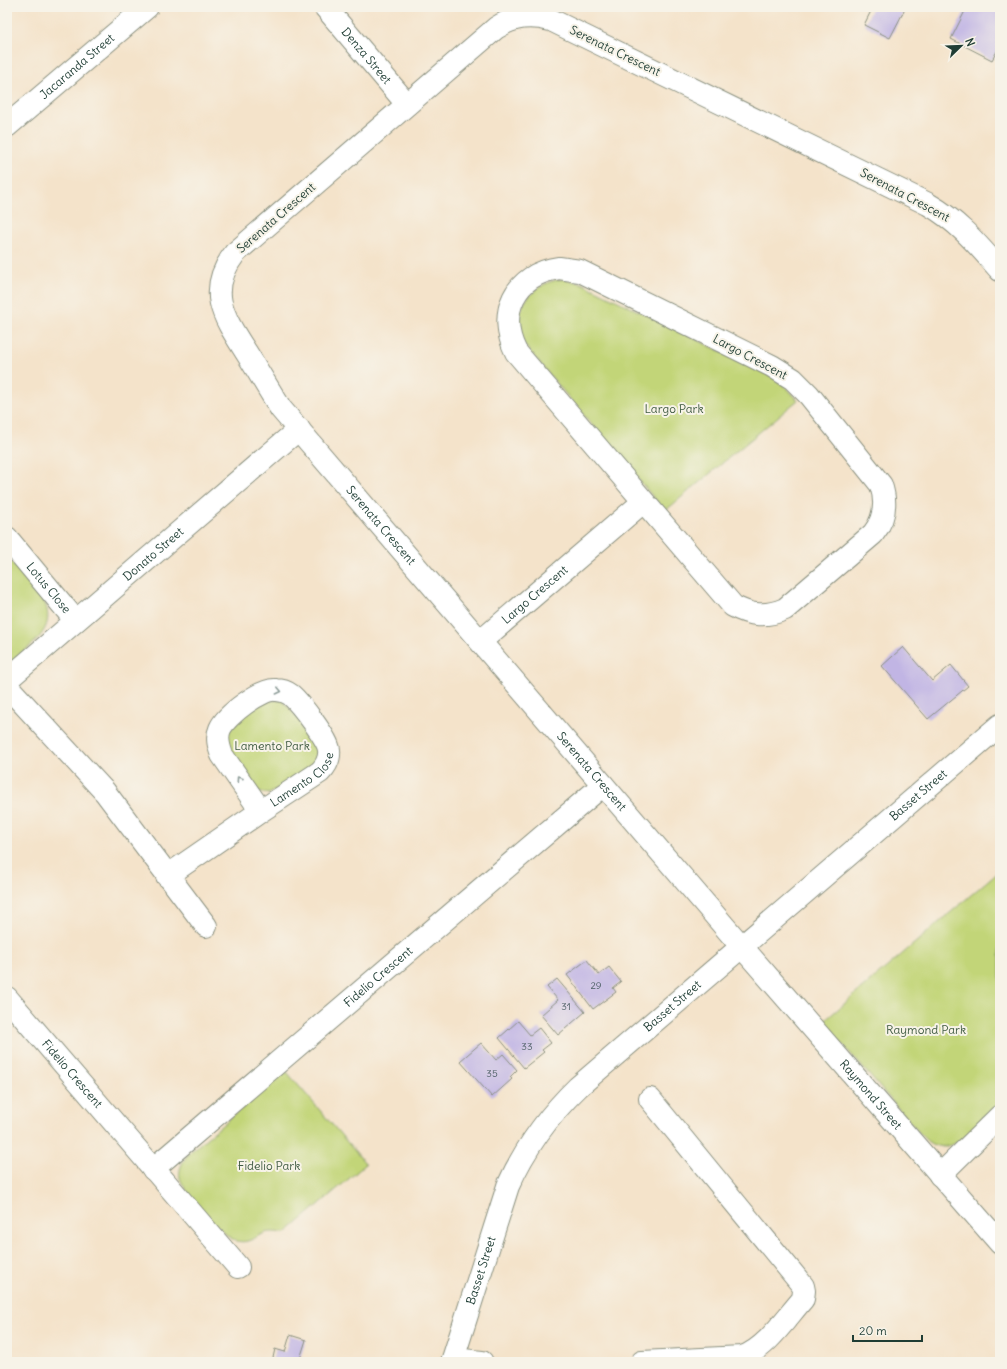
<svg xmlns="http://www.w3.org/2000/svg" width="1007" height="1369" viewBox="0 0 1007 1369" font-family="Delius,sans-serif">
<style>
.green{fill:#c2d578;stroke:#708956}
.building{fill:#c1b5e4}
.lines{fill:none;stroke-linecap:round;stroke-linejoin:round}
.minor-casing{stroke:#8a907f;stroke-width:24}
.minor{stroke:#fff;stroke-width:22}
.oneway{stroke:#8f9e9a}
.labels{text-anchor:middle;stroke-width:4;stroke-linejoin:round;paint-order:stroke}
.number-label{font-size:10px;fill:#485b60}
.street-label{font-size:12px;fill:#1f3d34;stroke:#f7f3e8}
.park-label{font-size:12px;fill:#405b42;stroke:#f7f3e8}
</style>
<rect width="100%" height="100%" fill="#f7f3e8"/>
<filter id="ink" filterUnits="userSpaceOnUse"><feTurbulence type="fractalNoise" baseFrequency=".025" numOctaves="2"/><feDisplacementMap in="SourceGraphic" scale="8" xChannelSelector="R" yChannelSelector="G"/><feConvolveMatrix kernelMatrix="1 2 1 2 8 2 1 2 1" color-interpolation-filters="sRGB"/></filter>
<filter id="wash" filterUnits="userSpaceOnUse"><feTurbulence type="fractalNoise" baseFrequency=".012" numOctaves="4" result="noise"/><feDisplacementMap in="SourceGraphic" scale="16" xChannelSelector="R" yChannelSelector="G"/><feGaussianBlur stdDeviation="0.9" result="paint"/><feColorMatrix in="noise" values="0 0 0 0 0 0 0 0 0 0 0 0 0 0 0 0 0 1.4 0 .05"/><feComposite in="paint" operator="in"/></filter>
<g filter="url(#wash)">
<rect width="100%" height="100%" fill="#f4e3ca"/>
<g class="green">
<path d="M562,279L581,283L769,375L785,386L798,400L665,511L525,346C507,316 529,283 562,279Z"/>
<path d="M7,557L43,599C60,631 28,647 7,664Z"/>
<polygon points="262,700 282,700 319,741 320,761 269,794 258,791 228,752 226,732"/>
<path d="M1000,870V1103C982,1120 950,1165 924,1138L823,1022Z"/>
<path d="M286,1071L366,1164L286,1233C280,1233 271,1231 265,1233C254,1237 249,1244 237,1241C224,1238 183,1191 180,1178C178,1169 183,1161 189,1153Z"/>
</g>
<g id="blocks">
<g class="building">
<polygon points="873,7 906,7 890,38 864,25"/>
<polygon points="967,7 995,7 1000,10 1000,46 992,60 951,39"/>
<polygon points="903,647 932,681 951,665 968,686 928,719 882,666"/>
<polygon points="587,960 599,975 609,967 621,982 613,988 616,992 593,1009 567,975"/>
<polygon points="557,979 585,1012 558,1035 541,1015 558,1000 547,987"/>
<polygon points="518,1021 530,1035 539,1028 551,1043 542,1050 544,1052 524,1068 499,1038"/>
<polygon points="481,1043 496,1060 503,1054 517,1070 510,1077 512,1079 492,1097 460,1061"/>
<polygon points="290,1335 306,1340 299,1362 272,1362 275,1349 285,1352"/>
</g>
</g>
</g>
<g filter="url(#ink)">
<use href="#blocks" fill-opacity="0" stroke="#8a907f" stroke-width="1"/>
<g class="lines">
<g class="minor-casing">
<g id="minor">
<path id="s1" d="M325,7L407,104"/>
<path id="s2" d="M7,126L147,7"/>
<path d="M559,268L580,271L772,366L793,379L809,395L881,485C887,503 885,519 873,534L785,609C766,617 751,616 733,606L516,352C497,314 514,274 559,268Z"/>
<path id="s3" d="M1000,270C978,245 958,221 928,204L551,20C531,15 514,16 496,28L235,253C206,291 223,316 246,352C258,371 269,390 281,409L742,947L1000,1243"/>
<path id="s4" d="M7,538L75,620"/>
<path id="s5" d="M481,641L643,502"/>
<path id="s6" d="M7,680L299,429"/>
<polyline points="7,686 105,792 206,926"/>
<path id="s7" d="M167,876L261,811L320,772C326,766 330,759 329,750C328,739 300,703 291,695C287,692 281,690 276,690C262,688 226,715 220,729C216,738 219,747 222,755L261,811"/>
<path id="s8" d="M7,998L238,1267"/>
<path id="s9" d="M153,1169L603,785"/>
<polyline points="940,1175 1000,1116"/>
<polyline points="453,1359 482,1362"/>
<path id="s10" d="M452,1362L508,1186C525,1148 547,1117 578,1087L1000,725"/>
<path d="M642,1362L742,1357C766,1349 786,1318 803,1299L804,1291L803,1286L650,1099"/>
</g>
</g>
<use href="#minor" class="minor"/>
</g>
<defs><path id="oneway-chevron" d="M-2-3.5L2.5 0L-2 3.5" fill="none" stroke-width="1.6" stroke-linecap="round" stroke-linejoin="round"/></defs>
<g class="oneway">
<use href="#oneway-chevron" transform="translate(279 691) rotate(13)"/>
<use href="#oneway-chevron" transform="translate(239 779) rotate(-125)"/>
</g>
</g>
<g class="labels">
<g class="number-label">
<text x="596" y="989">29</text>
<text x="566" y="1010">31</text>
<text x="527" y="1050">33</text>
<text x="492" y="1077">35</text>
</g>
<g class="street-label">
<text transform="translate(615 51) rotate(26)" y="4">Serenata Crescent</text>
<text dy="4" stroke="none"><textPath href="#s1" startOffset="64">Denza Street</textPath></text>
<text dy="4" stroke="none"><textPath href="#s2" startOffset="92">Jacaranda Street</textPath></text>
<text transform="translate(905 195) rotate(28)" y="4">Serenata Crescent</text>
<text transform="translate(276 218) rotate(-41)" y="4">Serenata Crescent</text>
<text transform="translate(750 357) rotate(28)" y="4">Largo Crescent</text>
<text dy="4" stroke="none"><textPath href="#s3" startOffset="1249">Serenata Crescent</textPath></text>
<text dy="4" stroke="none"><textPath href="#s6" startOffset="193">Donato Street</textPath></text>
<text dy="4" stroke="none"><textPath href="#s4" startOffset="65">Lotus Close</textPath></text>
<text dy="4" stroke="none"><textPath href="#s5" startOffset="71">Largo Crescent</textPath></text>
<text dy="4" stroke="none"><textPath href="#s3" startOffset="1573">Serenata Crescent</textPath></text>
<text dy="4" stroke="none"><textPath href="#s7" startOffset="167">Lamento Close</textPath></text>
<text dy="4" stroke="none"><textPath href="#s10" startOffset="755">Basset Street</textPath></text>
<text dy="4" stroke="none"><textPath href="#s9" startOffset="296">Fidelio Crescent</textPath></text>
<text dy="4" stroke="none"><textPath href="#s10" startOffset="431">Basset Street</textPath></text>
<text dy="4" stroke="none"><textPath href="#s8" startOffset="100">Fidelio Crescent</textPath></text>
<text dy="4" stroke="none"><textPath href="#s3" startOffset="2000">Raymond Street</textPath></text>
<text dy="4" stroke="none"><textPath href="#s10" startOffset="96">Basset Street</textPath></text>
</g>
<g class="park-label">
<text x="674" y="413">Largo Park</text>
<text x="272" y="750">Lamento Park</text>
<text x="926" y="1034">Raymond Park</text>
<text x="269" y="1170">Fidelio Park</text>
</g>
</g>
<rect width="1007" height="1369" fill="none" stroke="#f7f3e8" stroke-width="24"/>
<g transform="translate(961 46) rotate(67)" stroke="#f7f3e8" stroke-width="3" paint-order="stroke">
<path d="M0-3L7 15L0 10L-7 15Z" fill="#1f3d34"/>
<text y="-6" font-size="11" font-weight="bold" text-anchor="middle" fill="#1f3d34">N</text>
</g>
<path d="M853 1335v6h69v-6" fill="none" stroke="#1f3d34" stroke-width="2"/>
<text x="859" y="1335" font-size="12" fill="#1f3d34" stroke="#f7f3e8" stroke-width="3" paint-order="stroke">20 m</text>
</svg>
